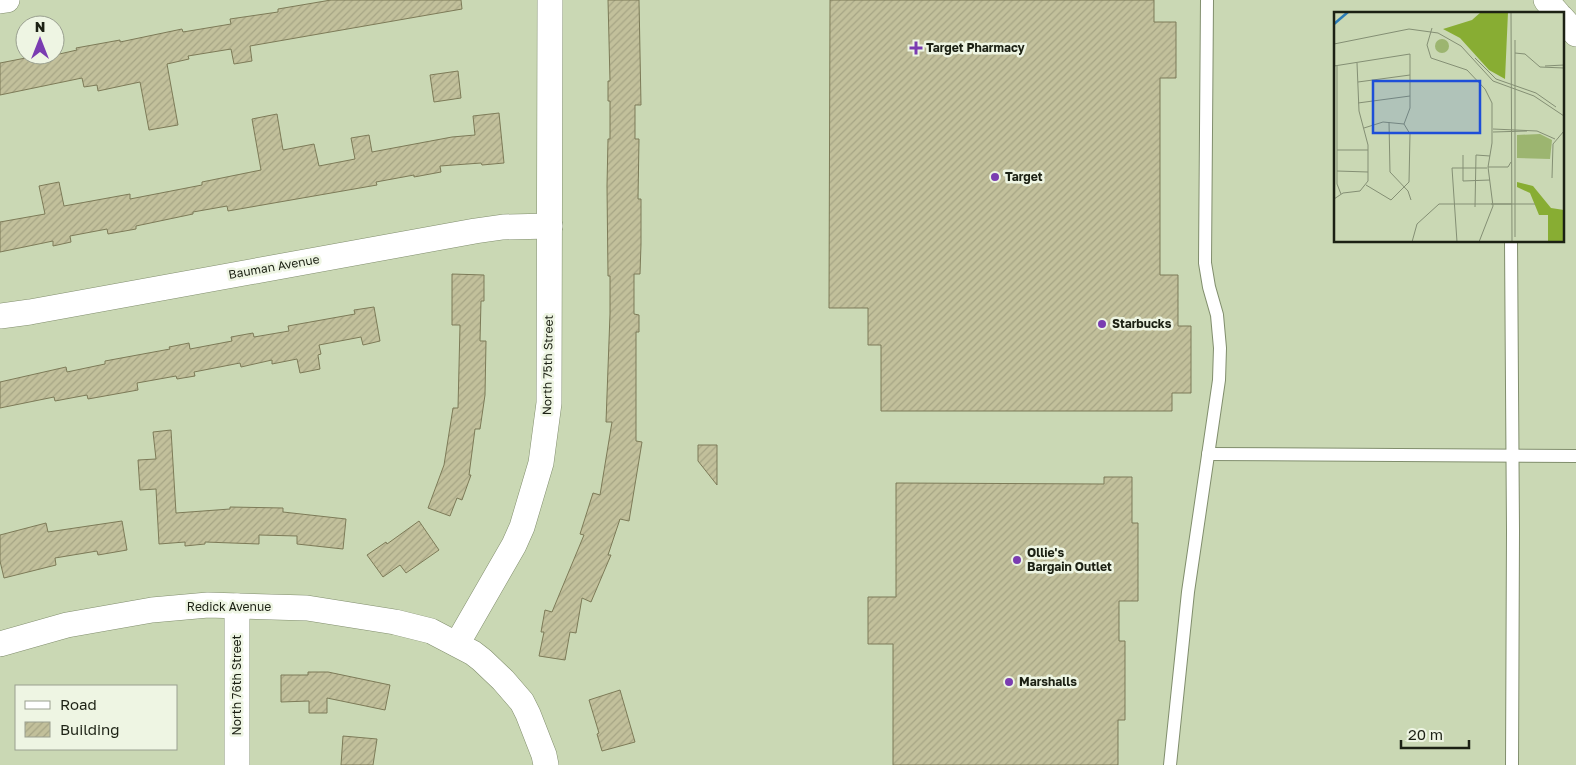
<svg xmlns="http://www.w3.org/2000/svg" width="1576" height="765" viewBox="0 0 1576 765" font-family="'Golos Text',sans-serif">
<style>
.building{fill:url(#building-hatch);stroke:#7d7b58}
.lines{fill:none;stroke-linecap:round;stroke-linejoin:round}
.service-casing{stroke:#818e6d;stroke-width:14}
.minor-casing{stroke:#818e6d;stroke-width:26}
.service{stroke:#fff;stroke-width:12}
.minor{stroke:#fff;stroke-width:25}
.poi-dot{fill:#7a3cb1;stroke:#eef5e3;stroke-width:2}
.labels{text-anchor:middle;stroke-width:5;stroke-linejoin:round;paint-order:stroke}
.poi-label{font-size:12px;font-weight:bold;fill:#1c2114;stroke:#eef5e3;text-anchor:start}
.street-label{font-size:12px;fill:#1c2114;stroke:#eef5e3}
.inset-river{fill:none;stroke:#2a7cb9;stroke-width:2.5}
.inset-road{fill:none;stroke:#848f74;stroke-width:1}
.view{fill:#1d4ed8;fill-opacity:0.15;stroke:#1d4ed8;stroke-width:2.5}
.inset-edge{fill:none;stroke:#1c2114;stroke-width:2.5}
</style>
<defs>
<pattern id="building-hatch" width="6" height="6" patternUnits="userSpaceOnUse" patternTransform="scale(1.25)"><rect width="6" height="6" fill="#c2c09b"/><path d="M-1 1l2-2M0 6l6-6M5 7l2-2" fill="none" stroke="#a6a585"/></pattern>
</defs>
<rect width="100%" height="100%" fill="#cad8b4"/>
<g class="building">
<polygon points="331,0 461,0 462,9 250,46 252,61 234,64 231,49 188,56 189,59 167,64 178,125 149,130 140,82 98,91 97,85 84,87 82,78 0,95 0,63 41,55 41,57 55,55 77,50 76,48 120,40 120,42 182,29 183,32 231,24 230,19 278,12 278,9"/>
<polygon points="608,0 639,0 641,105 635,105 635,139 639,139 638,199 641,199 641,244 640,274 634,274 634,314 639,315 639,332 636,332 636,441 642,442 629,521 620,519 608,555 611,555 591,602 582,598 576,633 570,632 565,660 539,656 544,632 541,632 545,610 552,612 584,535 580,534 593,493 600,495 612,422 606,422 610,314 610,276 608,276 607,186 608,139 610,139 610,101 608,101 608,81 610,81"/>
<polygon points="830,0 1154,0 1154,22 1176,22 1176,78 1160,78 1160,275 1178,275 1178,326 1191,326 1191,393 1172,393 1172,411 881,411 881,345 868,345 868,308 829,308"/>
<polygon points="458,71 461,98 434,102 430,75"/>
<polygon points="499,113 504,163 482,165 481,163 440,166 441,172 414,177 414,175 376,182 377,185 228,211 227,206 193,212 193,214 136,226 136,229 108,234 107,229 70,236 71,242 53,246 53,241 0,252 0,222 45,214 39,186 59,182 64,206 130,194 130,199 202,185 202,182 261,170 252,119 277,114 283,150 314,144 319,166 355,159 351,138 369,135 372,152 452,137 475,135 473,116"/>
<polygon points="452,274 484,275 484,301 481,301 480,341 486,341 485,395 480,429 475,429 469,475 471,475 462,500 457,498 450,516 428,508 444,465 453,408 458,408 460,325 452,325"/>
<polygon points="374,307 380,341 363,345 361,337 319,345 321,354 318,355 320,369 300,373 297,359 272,364 272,360 241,367 240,363 194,372 195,376 177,379 176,376 137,383 138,390 88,399 87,395 55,401 54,397 0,408 0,382 66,367 67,372 105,364 105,361 170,349 169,347 189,343 190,349 232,341 231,337 253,333 254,337 289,331 288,326 355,314 354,310"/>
<polygon points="171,430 176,513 230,509 230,507 283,508 283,512 346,519 343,549 297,544 297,536 259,535 259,544 205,542 205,544 185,546 185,542 159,544 156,489 140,490 138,460 156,459 153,432"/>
<polygon points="698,445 717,445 717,485 698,461"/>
<polygon points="1104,477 1132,477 1132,523 1138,523 1138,601 1119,601 1119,641 1125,641 1125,720 1118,720 1118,765 893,765 893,644 868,644 868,597 896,597 896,483 1104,484"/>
<polygon points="122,521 127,550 98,555 97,551 55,558 56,565 4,578 0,561 0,535 46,523 48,532"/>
<polygon points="419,521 439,550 406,573 400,565 383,577 367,555 386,542 387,544"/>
<polygon points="308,672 328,672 390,685 385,710 327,698 327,713 309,713 309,701 281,702 281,675 308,675"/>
<polygon points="620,690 635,742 602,751 597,734 599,733 589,700"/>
<polygon points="343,736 377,739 373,765 341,765"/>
</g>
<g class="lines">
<g class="service-casing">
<g id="service">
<polyline points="1511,241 1513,531 1512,765"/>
<polyline points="1208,454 1576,456"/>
<polyline points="1170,765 1188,592 1219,380 1220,348 1217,315 1209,287 1205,263 1207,0"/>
</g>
</g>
<g class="minor-casing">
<g id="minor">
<polyline points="1546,0 1558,14"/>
<polyline points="0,1 7,0"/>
<polyline points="1562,18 1576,34"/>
<polyline points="0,316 30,312 475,231 503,227 550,226"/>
<polyline points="0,644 67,625 152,610 208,605 307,608 395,622 431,631 473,653 482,660 503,680 522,702 528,714 544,755 546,765"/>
<polyline points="457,644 514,545 522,527 541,463 549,403 550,0"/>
<polyline points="237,765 237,606"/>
</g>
</g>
<use href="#service" class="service"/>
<use href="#minor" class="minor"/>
</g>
<g class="poi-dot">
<path d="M913.5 40.5h5v5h5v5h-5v5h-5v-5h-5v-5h5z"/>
<circle cx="995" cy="177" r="5"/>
<circle cx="1102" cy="324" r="5"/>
<circle cx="1017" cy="560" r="5"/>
<circle cx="1009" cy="682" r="5"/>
</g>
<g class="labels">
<g class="poi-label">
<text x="926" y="52">Target Pharmacy</text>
<text x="1005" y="181">Target</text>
<text x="1112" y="328">Starbucks</text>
<text x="1027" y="557">Ollie's<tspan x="1027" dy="14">Bargain Outlet</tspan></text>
<text x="1019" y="686">Marshalls</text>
</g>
<g class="street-label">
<text transform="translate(274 267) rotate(-10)" y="4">Bauman Avenue</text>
<text transform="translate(548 365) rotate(-89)" y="4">North 75th Street</text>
<text x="229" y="611">Redick Avenue</text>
<text transform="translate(237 685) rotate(-90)" y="4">North 76th Street</text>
</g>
</g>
<g transform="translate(1334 12)">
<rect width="230" height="230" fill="#cad8b4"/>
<path d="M206,122L218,128L216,147L183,146V123Z" fill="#9cb570"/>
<path d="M147,0H174L171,67L155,58L126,26L109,17L138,8ZM183,170L199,174L217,196L230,198V230H214V203H205L196,181L183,175Z" fill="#88ad33"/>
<path d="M101 34a7 7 0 1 1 14 0a7 7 0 1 1-14 0Z" fill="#9cb570"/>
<path class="inset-river" d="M0,12L14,0"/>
<path class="inset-road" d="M177,0L178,230M98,16L93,33L97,46L133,58L151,77L158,91V131L154,155L159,194L145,230M0,32L75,17L104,21L127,34L159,69L200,84L230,104M181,41L191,42L206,55L230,56M141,46L162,67L202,81L222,95M0,54L76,42V96L70,112M3,54V172L7,182M211,54L230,53M24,70L76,63M24,91L76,84M55,110L56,160L74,179L77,188M30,116L49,110L70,112M159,117L203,119L221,127M159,120L193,119M3,138H34M129,143V169L156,168M154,155H174L177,150M3,159L34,160M218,166L219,132L230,119M32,173L57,188L75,170L76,122L70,112M0,187L9,181L26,179L34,169V133L25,99L23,51M157,192H178M141,195L142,143L156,144M181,225V28M78,230L83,212L105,192H201M123,230L118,156H153"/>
<path class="view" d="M39,69H146V121H39Z"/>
<rect width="230" height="230" class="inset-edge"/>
</g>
<rect x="15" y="685" width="162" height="65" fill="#eef5e3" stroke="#9aa090"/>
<rect x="25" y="701" width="25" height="8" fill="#ffffff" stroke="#9aa090"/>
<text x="60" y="710" font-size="15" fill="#1c2114">Road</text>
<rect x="25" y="722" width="25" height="15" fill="url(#building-hatch)" stroke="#9aa090"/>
<text x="60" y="735" font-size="15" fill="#1c2114">Building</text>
<g transform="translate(40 40)"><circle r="24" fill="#eef5e3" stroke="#9aa090"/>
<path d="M0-4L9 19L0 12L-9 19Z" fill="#7a3cb1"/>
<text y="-8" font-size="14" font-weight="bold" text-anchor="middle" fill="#1c2114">N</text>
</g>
<path d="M1401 740v8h68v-8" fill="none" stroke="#1c2114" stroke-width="2.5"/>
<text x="1408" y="740" font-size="15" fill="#1c2114" stroke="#eef5e3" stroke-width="4" paint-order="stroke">20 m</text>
</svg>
